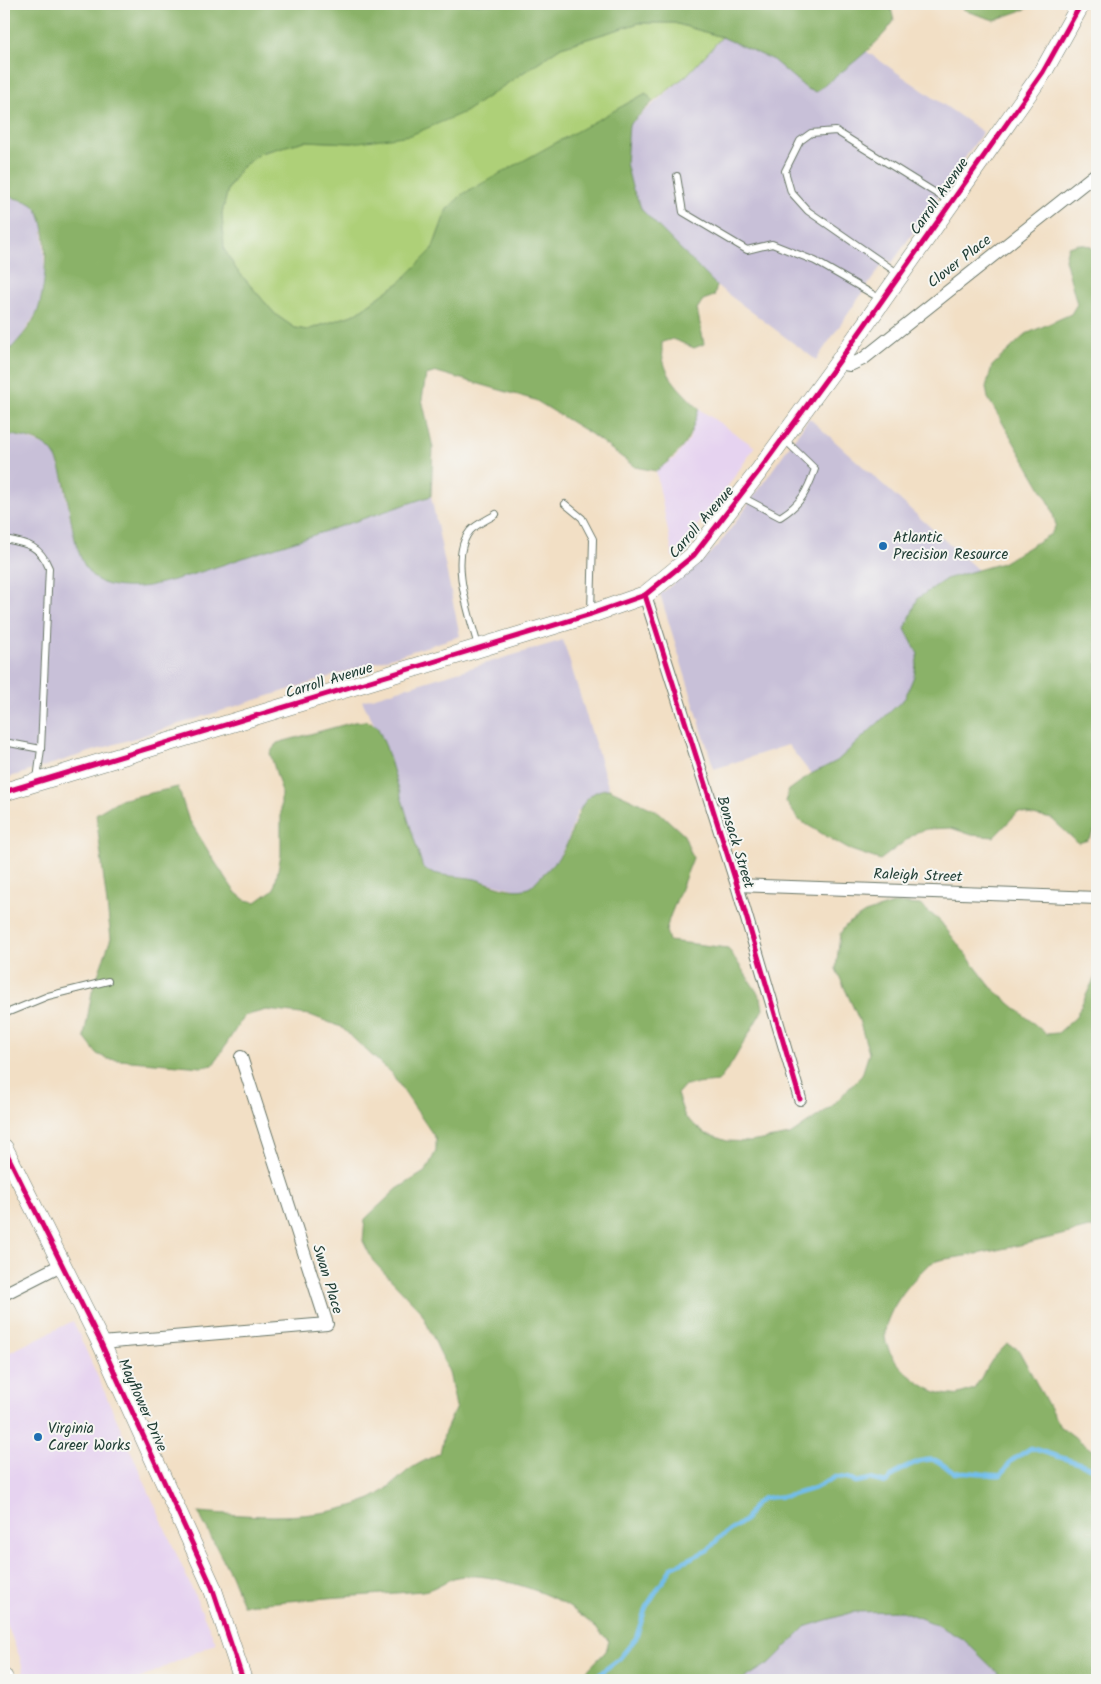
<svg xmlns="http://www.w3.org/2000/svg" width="1101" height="1684" viewBox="0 0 1101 1684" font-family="Kalam,sans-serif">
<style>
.built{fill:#e6d3f0}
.industrial{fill:#c8c0d8}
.green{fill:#aed078;stroke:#668656}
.forest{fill:#8ab268;stroke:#54784e}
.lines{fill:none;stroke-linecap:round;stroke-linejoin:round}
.stream{stroke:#72beec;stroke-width:4.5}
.lane-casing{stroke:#697667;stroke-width:8}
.street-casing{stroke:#697667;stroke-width:14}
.secondary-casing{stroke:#697667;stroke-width:19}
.lane{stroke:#fff;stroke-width:6}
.street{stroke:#fff;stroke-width:12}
.secondary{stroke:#fff;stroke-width:18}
.cycleway-casing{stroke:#f6f6f2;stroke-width:8}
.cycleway{stroke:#d6006c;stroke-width:5}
.poi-dot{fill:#1f6fb2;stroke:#f6f6f2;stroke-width:2}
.labels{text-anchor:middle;stroke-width:4;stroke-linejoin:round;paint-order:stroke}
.street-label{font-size:15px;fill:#1f3d34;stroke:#f6f6f2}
.poi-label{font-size:15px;fill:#1f3d34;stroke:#f6f6f2;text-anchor:start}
</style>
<rect width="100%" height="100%" fill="#f6f6f2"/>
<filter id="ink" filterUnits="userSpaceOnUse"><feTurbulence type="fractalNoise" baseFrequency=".02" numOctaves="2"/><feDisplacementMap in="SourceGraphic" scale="10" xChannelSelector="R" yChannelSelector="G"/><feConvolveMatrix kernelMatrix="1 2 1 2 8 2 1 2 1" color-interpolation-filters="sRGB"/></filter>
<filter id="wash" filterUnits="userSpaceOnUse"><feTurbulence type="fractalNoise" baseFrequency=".0096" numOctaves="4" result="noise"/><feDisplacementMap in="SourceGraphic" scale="20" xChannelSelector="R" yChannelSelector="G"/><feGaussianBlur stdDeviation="1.12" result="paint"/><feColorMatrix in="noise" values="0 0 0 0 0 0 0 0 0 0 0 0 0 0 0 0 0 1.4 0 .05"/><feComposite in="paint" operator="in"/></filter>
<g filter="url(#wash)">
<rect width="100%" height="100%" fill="#f2dfc5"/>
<g class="built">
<polygon points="699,409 755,447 725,490 672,558 672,551 656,471 675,458 689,440"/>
<polygon points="73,1321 216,1643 137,1680 25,1680 20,1658 4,1617 4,1355"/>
</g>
<g class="industrial">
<polygon points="722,37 773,60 807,89 816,92 866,51 983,132 892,263 886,259 816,360 717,286 642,210 632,187 626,163 629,125 687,75"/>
<polygon points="4,195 32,204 40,214 43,225 45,279 38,311 19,340 4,356"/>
<polygon points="809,418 978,570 946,579 905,629 918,654 914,676 905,698 837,761 811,774 788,745 714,769 660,594 699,564 716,548 738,519"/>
<polygon points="4,434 25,438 46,446 54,453 62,474 72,528 191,575 431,496 460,636 4,779"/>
<polygon points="563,640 609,789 602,789 577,812 566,845 554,864 529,888 518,890 467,877 433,874 423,868 386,747 362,701"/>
<polygon points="902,1611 936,1624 964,1640 1005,1680 742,1680 771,1662 807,1626 853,1612"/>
</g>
<polygon class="green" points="639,23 674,23 722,37 687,75 653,102 646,93 447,209 432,250 400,282 355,314 307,330 295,328 276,315 236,269 224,249 222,213 228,189 241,168 260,153 305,141 352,143 465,112 561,47"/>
<g class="forest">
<path d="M4,4H890L894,21C875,49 842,71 816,92L807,89L773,60L722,37L674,23H639L561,47L465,112L411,135L352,143L305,141L260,153L241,168L228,189L222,213L224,249L236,269L276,315L295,328L307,330L355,314L400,282L432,250L447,209L463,194L646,93L653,102L629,125L626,163L632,187L642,210L717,286L714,296L703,300L697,309L704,344L694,348L673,339L662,342C660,374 679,388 699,409C688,443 685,449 656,471L635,467L591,434L535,400L437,372L426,375L422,399L433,448L431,496C374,515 318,534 261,552C224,564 187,578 148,586C135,588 116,588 103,583C61,566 77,468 47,447C35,438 18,436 4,434V356C16,343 32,327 38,310C46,287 52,222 33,205C26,200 12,198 4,195Z"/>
<polygon points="954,4 1032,4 1026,9 994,20 969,12"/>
<polygon points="1079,244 1090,246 1097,254 1097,827 1088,840 1078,843 1052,819 1018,812 994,837 972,835 951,828 928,829 917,832 880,860 848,849 799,820 786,802 788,791 811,774 837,761 905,698 914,676 918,654 905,629 918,598 946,579 1002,563 1051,534 1056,525 1050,504 988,398 986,387 992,366 1026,334 1071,314 1077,304 1065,259 1068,247"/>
<path d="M366,721L377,726L386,747L423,868C439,878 457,875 475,879C490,883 513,894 528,888C532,887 536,881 539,878C550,868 559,859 566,846C576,826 579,789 609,789L659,812L684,835L693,858L669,919L666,931L669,941L728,948L761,998L763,1009L732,1063L718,1082L685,1085L677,1094L685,1117L704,1133L727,1141L750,1142L790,1135L831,1107L862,1075L869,1053L859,1020L836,969L840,934L846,925L865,913L897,903L920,905L940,921L991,987L1046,1034L1058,1033L1075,1018L1097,973V1229L1089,1228C1046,1239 1003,1250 959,1257C949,1259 935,1259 927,1266C910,1282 887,1310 885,1332C882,1359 927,1396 952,1395C959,1395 967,1391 974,1389L992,1360L1007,1344L1018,1349L1059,1425L1097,1454V1667L1095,1680H1005L964,1640L936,1624L902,1611L853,1612L807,1626L771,1662L742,1680H578L606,1651L609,1641C577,1607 550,1593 505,1581C488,1577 474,1574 457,1577C445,1580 434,1590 422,1591C362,1596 303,1599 243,1605L231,1575L198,1512C253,1516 314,1522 366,1501C384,1494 396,1480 410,1469C419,1463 430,1458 440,1453L444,1434L456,1407L449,1372L421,1311L373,1261L363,1241L365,1219L397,1189L426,1171L436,1151V1139L392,1074L341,1027L310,1015L266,1010L244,1016L213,1065L202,1067L108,1059L97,1054L84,1037L92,992L111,938L96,814L119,800L178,787L188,818L215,862L235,892L245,900L256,902L274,889L281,855V789L270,753L277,743L354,722Z"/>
</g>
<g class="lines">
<path class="stream" d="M591,1680L619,1659L636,1638L646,1607L672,1567L708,1550L719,1538L745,1520L755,1504L763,1498L788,1496L815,1488L835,1477L848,1478L856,1482L870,1479L886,1483C894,1472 920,1457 935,1460C941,1462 949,1470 955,1473C971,1469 985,1477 1001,1475L1011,1461L1031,1448L1097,1469"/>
</g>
</g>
<g filter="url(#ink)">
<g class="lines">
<g class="lane-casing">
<g id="lane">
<polyline points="677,176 683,212 747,250 772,244 815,261 881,299"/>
<polyline points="899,274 808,211 791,192 785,171 800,141 811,133 836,131 950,202"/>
<path d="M742,497L780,517C801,504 807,492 815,469L784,439"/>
<polyline points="565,504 582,518 593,539 591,612"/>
<path d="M4,539C26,543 40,545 49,568L41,749"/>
<path d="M478,646C470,616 448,558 470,531C476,524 489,519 496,514"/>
<polyline points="4,742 41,749 37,779"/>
<polyline points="4,1014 48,996 108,981"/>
</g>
</g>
<g class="street-casing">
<g id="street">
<polyline points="838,363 850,365 863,359 1097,173"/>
<polyline points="645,595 737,885 800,1099"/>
<polyline points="737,885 1097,898"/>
<polyline points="4,1294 61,1265"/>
<polyline points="101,1343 327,1324 241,1057"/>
</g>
</g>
<g class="secondary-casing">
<g id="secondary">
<polyline points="4,792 591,614 645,595 694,555 759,471 838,363 1043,72 1081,4"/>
<polyline points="4,1148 101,1343 212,1587 243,1680"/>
<polyline points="4,1678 4,1680"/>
</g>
</g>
<use href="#lane" class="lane"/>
<use href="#street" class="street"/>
<use href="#secondary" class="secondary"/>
<g class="cycleway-casing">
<g id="cycleway">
<polyline points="645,595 737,885 800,1099"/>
<polyline points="4,792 591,614 645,595 694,555 759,471 838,363 1043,72 1081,4"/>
<polyline points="4,1148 101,1343 212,1587 243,1680"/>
</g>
</g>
<use href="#cycleway" class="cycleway"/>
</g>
</g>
<g class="poi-dot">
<circle cx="883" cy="546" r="5"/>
<circle cx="38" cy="1437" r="5"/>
</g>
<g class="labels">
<g class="street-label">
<text transform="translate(939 196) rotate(-55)" y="5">Carroll Avenue</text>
<text transform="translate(959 261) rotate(-38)" y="5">Clover Place</text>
<text transform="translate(701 522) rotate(-49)" y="5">Carroll Avenue</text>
<text transform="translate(329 680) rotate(-17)" y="5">Carroll Avenue</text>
<text transform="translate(736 842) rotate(73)" y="5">Bonsack Street</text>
<text transform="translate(918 875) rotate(2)" y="5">Raleigh Street</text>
<text transform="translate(328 1279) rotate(73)" y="5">Swan Place</text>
<text transform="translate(143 1405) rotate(66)" y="5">Mayflower Drive</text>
</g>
<g class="poi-label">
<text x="893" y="542">Atlantic<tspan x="893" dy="17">Precision Resource</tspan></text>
<text x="48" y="1433">Virginia<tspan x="48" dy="17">Career Works</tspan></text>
</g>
</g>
<rect width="1101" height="1684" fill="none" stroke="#f6f6f2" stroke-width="20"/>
</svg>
